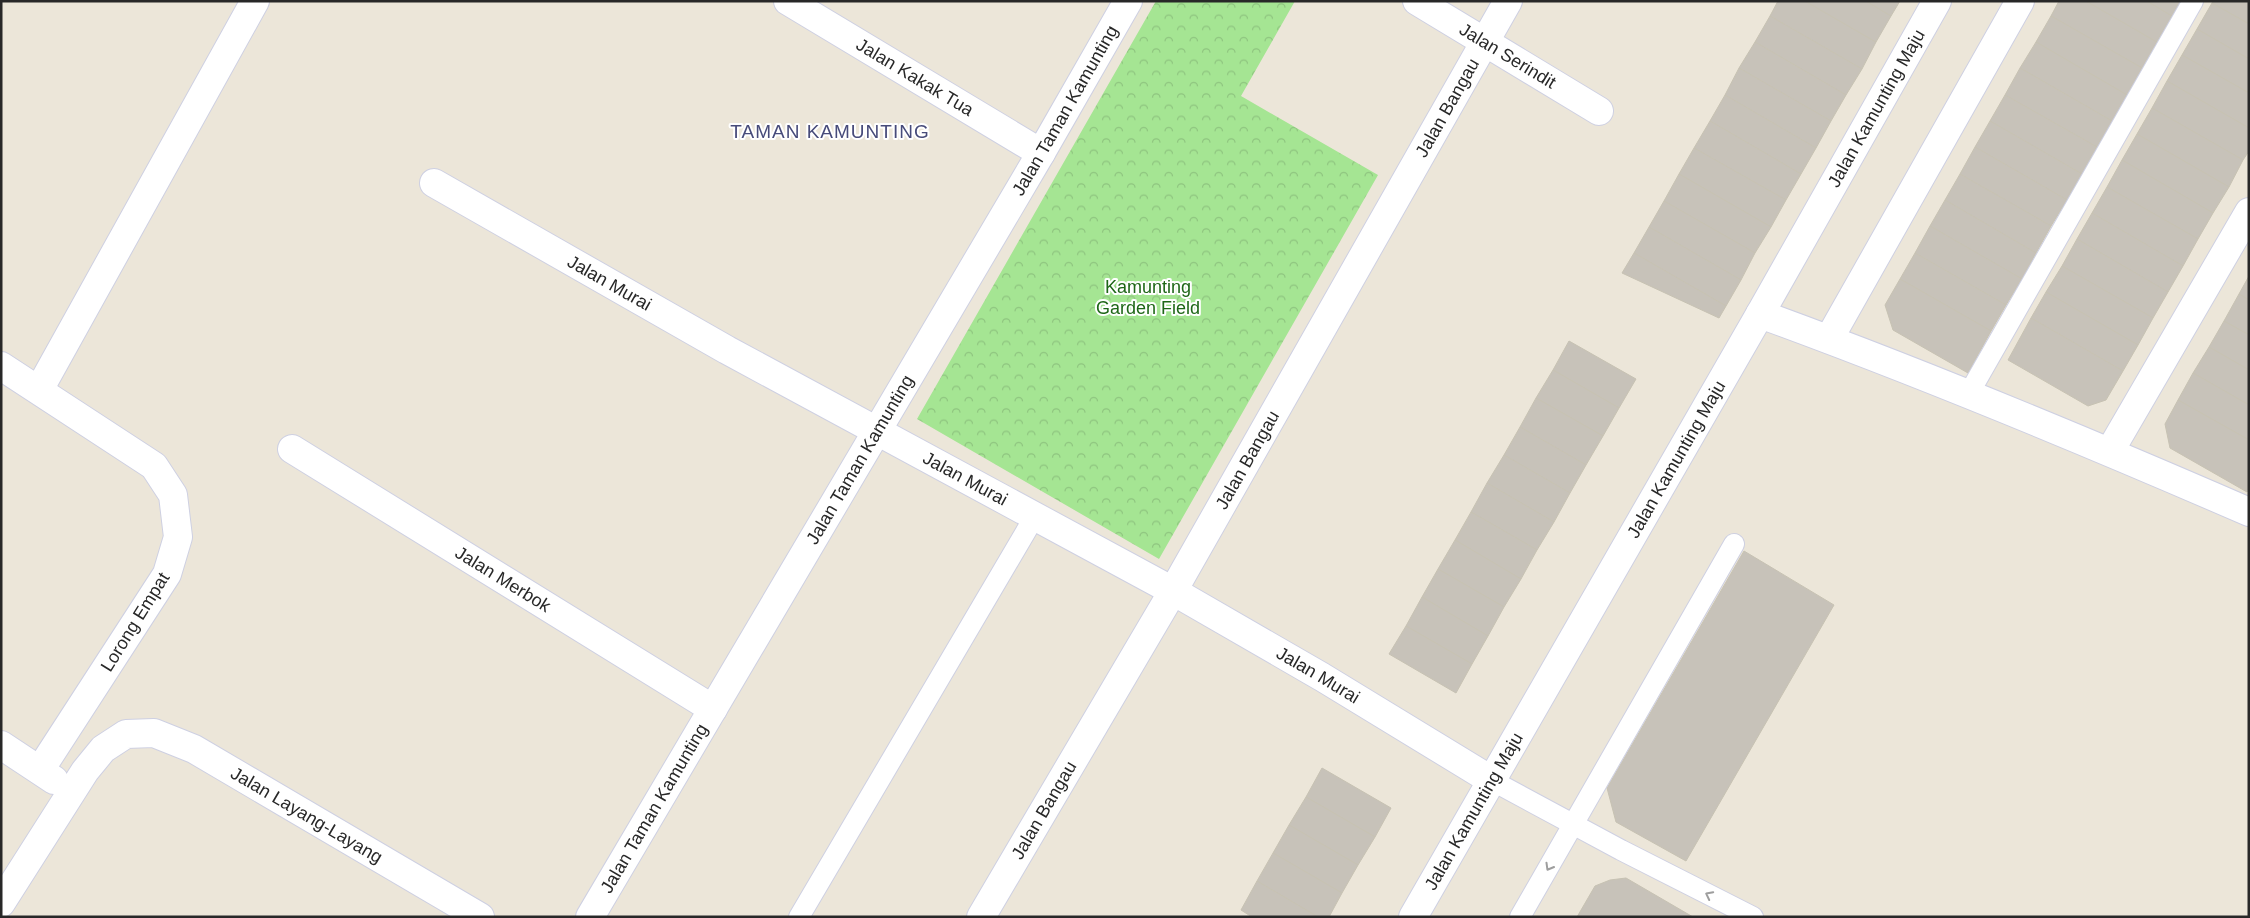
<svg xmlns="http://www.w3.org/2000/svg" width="2250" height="918" viewBox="0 0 2250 918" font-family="Arial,sans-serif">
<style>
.park{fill:url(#park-crowns)}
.building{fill:#c7c2b9;stroke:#c7c2b3}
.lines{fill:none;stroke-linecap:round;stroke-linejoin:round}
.service-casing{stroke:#ced0e2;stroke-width:22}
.minor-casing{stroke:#ced0e2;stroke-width:30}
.service{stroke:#fff;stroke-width:20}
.minor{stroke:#fff;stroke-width:28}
.oneway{stroke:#9e9e9e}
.labels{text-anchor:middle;stroke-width:4;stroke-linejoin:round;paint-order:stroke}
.street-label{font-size:18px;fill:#282828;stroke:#fff}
.park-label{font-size:18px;fill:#1e6717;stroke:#fff}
.neighbourhood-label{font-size:19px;letter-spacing:1px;fill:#474b7a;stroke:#fff}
</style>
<defs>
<pattern id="park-crowns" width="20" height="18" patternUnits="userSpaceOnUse" patternTransform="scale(1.25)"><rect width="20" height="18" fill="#a5e593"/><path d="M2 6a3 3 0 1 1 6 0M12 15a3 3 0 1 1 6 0" fill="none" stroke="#8ec47f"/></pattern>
</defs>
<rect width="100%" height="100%" fill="#ece6d9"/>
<polygon class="park" points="1156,1 1295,1 1241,96 1378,175 1159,559 917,419"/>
<g class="building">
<polygon points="1778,1 1805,1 1876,42 1862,69 1770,16"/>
<polygon points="1805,1 1866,1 1891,16 1876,42"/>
<polygon points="1866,1 1900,1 1891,16"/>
<polygon points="2059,1 2086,1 2157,42 2142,68 2051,16"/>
<polygon points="2086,1 2147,1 2172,16 2157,42"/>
<polygon points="2147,1 2181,1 2172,16"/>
<polygon points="2213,1 2249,1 2249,24 2212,3"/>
<polygon points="2212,3 2249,24 2249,59 2197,29"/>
<polygon points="1770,16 1862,69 1846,95 1755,42"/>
<polygon points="2051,16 2142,68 2127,95 2036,42"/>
<polygon points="2197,29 2249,59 2249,93 2182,55"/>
<polygon points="1755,42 1846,95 1831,121 1739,68"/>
<polygon points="2036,42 2127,95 2112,121 2020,68"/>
<polygon points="2182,55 2249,93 2249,128 2167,81"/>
<polygon points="1739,68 1831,121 1816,148 1725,95"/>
<polygon points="2020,68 2112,121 2097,147 2005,95"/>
<polygon points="2167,81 2249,128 2249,151 2243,160 2152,108"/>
<polygon points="1725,95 1816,148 1801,174 1710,121"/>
<polygon points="2005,95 2097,147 2082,174 1990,121"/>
<polygon points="2152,108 2243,160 2229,187 2137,134"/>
<polygon points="1710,121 1801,174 1786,200 1694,148"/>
<polygon points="1990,121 2082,174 2067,200 1975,147"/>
<polygon points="2137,134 2229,187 2213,213 2122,160"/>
<polygon points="1975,147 2067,200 2051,226 1960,174"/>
<polygon points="1694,148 1786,200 1771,227 1679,174"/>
<polygon points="2122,160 2213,213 2198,239 2107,187"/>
<polygon points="1679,174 1771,227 1755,253 1664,201"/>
<polygon points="1960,174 2051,226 2036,253 1945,200"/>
<polygon points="2107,187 2198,239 2183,266 2092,213"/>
<polygon points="1945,200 2036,253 2022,279 1930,226"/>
<polygon points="1664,201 1755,253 1741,280 1649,227"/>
<polygon points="2092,213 2183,266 2168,292 2077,239"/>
<polygon points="1930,226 2022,279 2006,305 1915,253"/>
<polygon points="1649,227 1741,280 1726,306 1634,253"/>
<polygon points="2077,239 2168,292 2153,318 2062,266"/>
<polygon points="1634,253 1726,306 1719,318 1622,273"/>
<polygon points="1915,253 2006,305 1991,331 1900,279"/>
<polygon points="2062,266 2153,318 2138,345 2046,292"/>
<polygon points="2249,276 2249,300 2239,294"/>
<polygon points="1900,279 1991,331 1968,373 1893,330 1885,305"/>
<polygon points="2046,292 2138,345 2123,371 2031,318"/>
<polygon points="2239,294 2249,300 2249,335 2224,321"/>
<polygon points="2031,318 2123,371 2106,400 2088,406 2008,360"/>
<polygon points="2224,321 2249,335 2249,370 2209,347"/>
<polygon points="1569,341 1636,379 1619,408 1553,370"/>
<polygon points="2209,347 2249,370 2249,405 2193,373"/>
<polygon points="1553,370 1619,408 1603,436 1536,398"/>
<polygon points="2193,373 2249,405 2249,440 2178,400"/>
<polygon points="1536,398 1603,436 1586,465 1520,427"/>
<polygon points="2178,400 2249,440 2249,489 2247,492 2170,448 2165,424"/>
<polygon points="1520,427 1586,465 1570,493 1504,455"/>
<polygon points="1504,455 1570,493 1554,522 1487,483"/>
<polygon points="1487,483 1554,522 1537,550 1471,512"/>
<polygon points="1471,512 1537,550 1521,579 1455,540"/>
<polygon points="1455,540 1521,579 1504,607 1438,569"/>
<polygon points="1744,551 1834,605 1686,861 1616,822 1607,788"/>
<polygon points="1438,569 1504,607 1488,636 1422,597"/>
<polygon points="1422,597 1488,636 1472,664 1406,626"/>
<polygon points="1406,626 1472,664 1456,693 1389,654"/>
<polygon points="1322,768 1391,808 1375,837 1306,797"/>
<polygon points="1306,797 1375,837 1358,865 1289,825"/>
<polygon points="1289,825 1358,865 1342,893 1273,853"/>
<polygon points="1273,853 1342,893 1329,917 1318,917 1257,881"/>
<polygon points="1626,878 1693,917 1577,917 1595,886 1610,880"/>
<polygon points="1257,881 1318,917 1252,917 1241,910"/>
</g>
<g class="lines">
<g class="service-casing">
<g id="service">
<polyline points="1968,395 2193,1"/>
<polyline points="1491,780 1621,850 1753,917"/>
<polyline points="799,917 1035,516"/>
<polyline points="1520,917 1734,544"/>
</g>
</g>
<g class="minor-casing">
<g id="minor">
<path id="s1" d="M788,1L1041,153"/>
<path id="s2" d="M1417,1L1599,111"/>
<path id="s3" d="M434,183L727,350L1173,591L1322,677L1491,780"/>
<path d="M1760,314C1925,374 2088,442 2249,512"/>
<polyline points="1829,339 2020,1"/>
<polyline points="1,366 154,466 173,495 178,537 167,574 40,770"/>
<polyline points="39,390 255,1"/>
<path id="s4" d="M292,449L713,709"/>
<polyline points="2110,451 2249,212"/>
<polyline points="1,745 54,780"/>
<path id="s5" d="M1,903L85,771L103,749L126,734L154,733L194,749L480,917"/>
<path id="s6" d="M590,917L1041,153L1128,1"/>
<path id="s7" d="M981,917L1173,591L1508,1"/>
<path id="s8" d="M1413,917L1760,314L1937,1"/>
</g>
</g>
<use href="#service" class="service"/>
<use href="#minor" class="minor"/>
</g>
<defs><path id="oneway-chevron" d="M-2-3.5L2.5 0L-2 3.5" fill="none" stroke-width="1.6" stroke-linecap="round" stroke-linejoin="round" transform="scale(1.25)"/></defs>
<g class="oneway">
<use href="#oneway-chevron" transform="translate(1549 867) rotate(120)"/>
<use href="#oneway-chevron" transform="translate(1709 895) rotate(-153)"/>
</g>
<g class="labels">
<g class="street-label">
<text dy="6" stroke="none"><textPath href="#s2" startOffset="106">Jalan Serindit</textPath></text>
<text dy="6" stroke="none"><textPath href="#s1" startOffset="148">Jalan Kakak Tua</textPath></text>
<text dy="6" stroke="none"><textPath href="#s7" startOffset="934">Jalan Bangau</textPath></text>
<text dy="6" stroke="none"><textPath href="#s8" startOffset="932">Jalan Kamunting Maju</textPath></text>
<text dy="6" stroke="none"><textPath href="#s6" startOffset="936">Jalan Taman Kamunting</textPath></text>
<text dy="6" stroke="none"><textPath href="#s3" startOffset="202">Jalan Murai</textPath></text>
<text dy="6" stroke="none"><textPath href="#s6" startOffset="531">Jalan Taman Kamunting</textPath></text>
<text dy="6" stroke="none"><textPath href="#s8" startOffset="528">Jalan Kamunting Maju</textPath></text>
<text dy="6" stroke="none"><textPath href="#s7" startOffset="529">Jalan Bangau</textPath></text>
<text dy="6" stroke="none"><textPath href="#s3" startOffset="608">Jalan Murai</textPath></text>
<text dy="6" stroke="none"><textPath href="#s4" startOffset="248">Jalan Merbok</textPath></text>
<text transform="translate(135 622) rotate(-58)" y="6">Lorong Empat</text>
<text dy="6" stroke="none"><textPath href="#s3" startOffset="1012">Jalan Murai</textPath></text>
<text dy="6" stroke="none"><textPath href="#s6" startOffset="126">Jalan Taman Kamunting</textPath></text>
<text dy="6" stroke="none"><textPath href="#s7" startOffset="124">Jalan Bangau</textPath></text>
<text dy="6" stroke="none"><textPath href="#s8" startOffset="122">Jalan Kamunting Maju</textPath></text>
<text dy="6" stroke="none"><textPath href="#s5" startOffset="414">Jalan Layang-Layang</textPath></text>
</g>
<g class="park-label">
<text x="1148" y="293">Kamunting<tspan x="1148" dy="21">Garden Field</tspan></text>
</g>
<g class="neighbourhood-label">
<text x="830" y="138">TAMAN KAMUNTING</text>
</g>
</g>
<rect width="2250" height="918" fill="none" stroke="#282828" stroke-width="5"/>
</svg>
